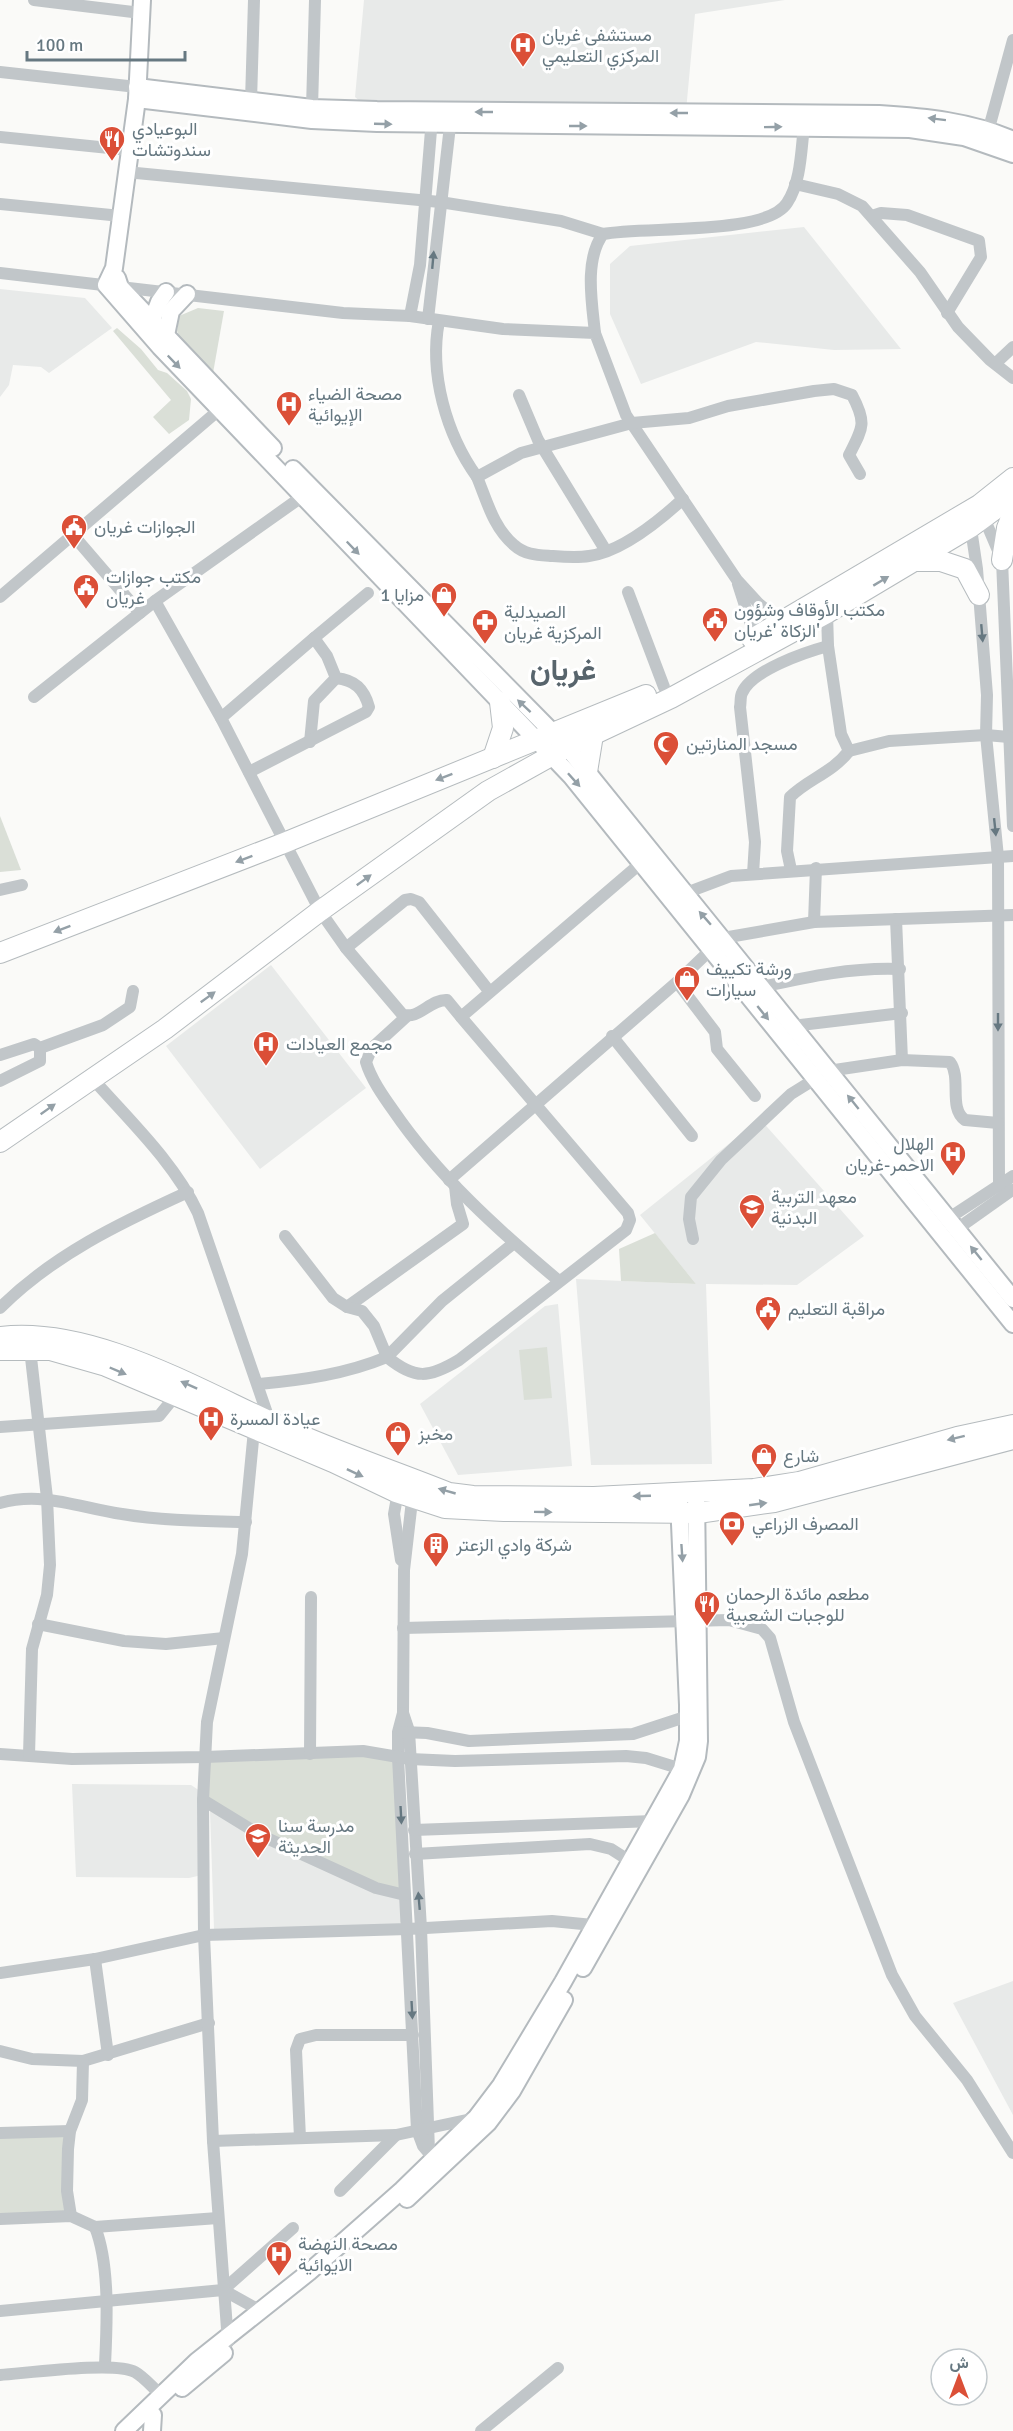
<svg xmlns="http://www.w3.org/2000/svg" width="1013" height="2431" viewBox="0 0 1013 2431" font-family="Signika,Vazirmatn,sans-serif">
<style>
.built{fill:#e8eae9}
.green{fill:#dadfd7}
.lines{fill:none;stroke-linecap:round;stroke-linejoin:round}
.secondary-casing{stroke:#b4babe;stroke-width:20}
.primary-casing{stroke:#b5bbbe;stroke-width:22}
.street{stroke:#c1c6c9;stroke-width:12}
.secondary{stroke:#fff;stroke-width:16}
.primary{stroke:#fff;stroke-width:20}
.oneway{fill:#94a0a7}
.oneway2{fill:#667881}
.labels{text-anchor:middle;stroke-width:6;stroke-linejoin:round;paint-order:stroke}
.poi-label{font-size:18px;fill:#667881;stroke:#fff;text-anchor:start}
.town-label{font-size:30px;font-weight:bold;fill:#58656d;stroke:#fff}
</style>
<rect width="100%" height="100%" fill="#fafaf8"/>
<g class="built">
<polygon points="364,0 785,0 695,14 686,111 362,103 355,97"/>
<polygon points="804,227 901,349 834,350 756,342 641,384 610,314 610,264 630,246"/>
<polygon points="0,289 85,298 112,328 49,373 41,367 13,365 9,385 0,397"/>
<polygon points="271,965 366,1088 260,1169 166,1046"/>
<polygon points="760,1119 864,1236 797,1285 706,1284 712,1464 591,1465 576,1279 696,1284 640,1215"/>
<polygon points="558,1304 572,1466 458,1475 420,1404 545,1306"/>
<polygon points="72,1784 191,1785 203,1793 202,1875 189,1878 76,1877"/>
<polygon points="210,1811 401,1899 402,1920 399,1925 214,1929"/>
<polygon points="1013,1981 1013,2115 953,2003"/>
</g>
<g class="green">
<polygon points="198,308 224,311 213,373 180,338 177,331 179,316"/>
<polygon points="117,328 141,349 158,370 167,373 187,391 191,399 189,420 169,434 153,417 171,400 113,331"/>
<polygon points="0,816 21,870 0,872"/>
<polygon points="655,1233 696,1284 621,1281 619,1249"/>
<polygon points="547,1347 552,1398 524,1400 519,1350"/>
<polygon points="311,1755 398,1757 404,1894 261,1834 205,1799 206,1758"/>
<polygon points="65,2134 67,2213 0,2216 0,2135"/>
</g>
<g class="lines">
<g class="secondary-casing">
<g id="secondary">
<polyline points="142,0 137,99 114,268 106,285 160,347 571,776 1013,1324"/>
<path d="M137,87L312,108L377,110L879,114C925,117 970,121 1013,140"/>
<polyline points="137,99 312,120 377,123 910,129 964,137 1013,154"/>
<polyline points="117,278 120,287 273,448"/>
<polyline points="149,328 159,302 166,292"/>
<polyline points="166,335 171,311 187,294"/>
<polyline points="293,469 567,747 1013,1299"/>
<polyline points="583,1968 681,1795 697,1757 699,1741 696,1493"/>
<polyline points="407,2199 488,2123 512,2091 564,2000"/>
<polyline points="182,2388 224,2353"/>
<polyline points="124,2431 197,2361 309,2272 402,2190 476,2118 501,2085 563,1982 682,1769 688,1741 688,1705 679,1501"/>
<polyline points="152,2431 153,2415"/>
</g>
</g>
<g class="primary-casing">
<g id="primary">
<polyline points="1002,560 1007,528 1013,513"/>
<polyline points="913,561 941,561 965,569 979,595"/>
<polyline points="752,639 979,505 1013,478"/>
<polyline points="493,758 503,728 500,702"/>
<polyline points="587,772 593,735"/>
<polyline points="0,953 284,843 646,695"/>
<polyline points="0,1142 165,1029 320,911 488,791 567,747 671,698 827,613 971,527 1013,496"/>
<path d="M0,1337C98,1325 211,1398 300,1435C349,1456 399,1473 449,1493L473,1496L594,1497L754,1489L799,1482L957,1437L1013,1425"/>
<polyline points="0,1350 50,1350 106,1366 333,1462 396,1492 445,1508 504,1511 698,1513 774,1502 1013,1439"/>
</g>
</g>
<g class="street">
<polyline points="34,0 141,13"/>
<polyline points="0,72 137,87"/>
<polyline points="251,101 254,0"/>
<polyline points="312,108 315,0"/>
<polyline points="0,137 129,150"/>
<polyline points="986,139 1013,40"/>
<polyline points="126,172 440,202 561,221 603,234"/>
<polyline points="795,184 838,194 862,206 920,272 958,327 990,360 1013,378"/>
<polyline points="0,204 121,216"/>
<polyline points="872,216 881,213 907,215 979,241 981,257 947,313"/>
<polyline points="0,273 343,313 410,316 503,329 595,333 626,415 737,580 759,604 781,622"/>
<polyline points="410,316 420,265 432,118"/>
<polyline points="428,319 451,117"/>
<path d="M439,321C429,373 446,434 477,477"/>
<path d="M595,333C592,303 584,260 603,234C643,226 766,236 787,203C801,182 801,151 804,126"/>
<polyline points="996,363 1013,347"/>
<polyline points="519,395 538,440 606,551"/>
<path d="M683,499C660,520 621,552 589,556C577,558 565,557 552,556C538,555 525,555 514,545C493,527 487,501 477,477L521,453L632,423L689,418L728,406L814,391L834,389L852,395C867,423 863,428 849,455L860,474"/>
<polyline points="982,513 1002,560 1013,826"/>
<polyline points="970,522 977,569 987,695 986,735 998,857 999,1184 1007,1193"/>
<polyline points="73,535 140,613"/>
<polyline points="738,584 755,637"/>
<polyline points="628,592 664,687"/>
<polyline points="0,597 226,404"/>
<path d="M155,601L221,718L320,911L346,948L402,1014C418,1021 430,999 447,1000L461,1017"/>
<polyline points="827,613 828,646"/>
<polyline points="34,697 155,601 303,496"/>
<polyline points="221,718 314,638"/>
<polyline points="310,742 314,701 336,678"/>
<path d="M249,772L366,712L369,707C364,689 355,680 336,678L327,656L314,638L368,593"/>
<path d="M791,870L787,851L790,797C808,779 832,773 849,751"/>
<path d="M753,874L755,842L740,707C741,703 740,697 742,693C752,670 806,652 828,646L841,734L849,751L889,741L986,735L1009,737"/>
<polyline points="0,890 22,885"/>
<polyline points="683,894 731,876 1013,856"/>
<polyline points="896,919 902,1060"/>
<polyline points="814,922 816,868"/>
<polyline points="346,948 405,900 411,899 419,902 489,991"/>
<polyline points="677,982 715,1032 717,1049 755,1096"/>
<path d="M761,987C807,977 852,967 900,969"/>
<path d="M407,1016L372,1048L366,1062C371,1079 383,1096 393,1110C438,1176 498,1230 559,1281"/>
<polyline points="792,1026 902,1013"/>
<polyline points="612,1036 692,1136"/>
<polyline points="0,1055 34,1044 40,1048 103,1025 130,1007 133,991"/>
<path d="M92,1078C129,1120 174,1162 198,1213L270,1422"/>
<polyline points="0,1081 40,1061 40,1048"/>
<polyline points="449,1180 677,982 723,938 814,922 1013,915"/>
<polyline points="949,1218 1013,1176"/>
<polyline points="957,1229 1012,1190"/>
<path d="M693,1239L689,1219L691,1197L721,1160L791,1094L828,1071L902,1060L950,1062C962,1078 948,1108 965,1120L998,1123"/>
<path d="M514,1243L442,1301L387,1357C415,1380 429,1378 459,1360L626,1230L630,1220L628,1213L461,1017L641,863"/>
<polyline points="347,1307 463,1224 457,1204 455,1186"/>
<path d="M0,1308C53,1255 120,1223 188,1192"/>
<path d="M259,1384C303,1380 346,1374 387,1357L374,1326L362,1311L347,1307L333,1298L285,1236"/>
<polyline points="0,1427 159,1416 176,1395"/>
<polyline points="399,1486 394,1514 401,1560"/>
<polyline points="413,1492 404,1570 403,1713 398,1732 398,1757 417,2130 423,2146 439,2165"/>
<path d="M0,1503C43,1491 80,1508 122,1514C163,1521 205,1521 246,1522"/>
<polyline points="38,1624 124,1641 166,1644 224,1638"/>
<polyline points="403,1628 729,1620 762,1629 770,1638 794,1722 892,1975 915,2016 967,2080 1013,2153"/>
<polyline points="403,1713 409,1731 421,1928 429,2151"/>
<polyline points="402,1732 427,1733 469,1741 633,1734 688,1716"/>
<polyline points="0,1754 72,1759 205,1757 363,1751 410,1759 455,1761 626,1756 646,1758 688,1771"/>
<polyline points="310,1754 311,1597"/>
<polyline points="29,1755 32,1649 47,1595 50,1565 47,1498 30,1349"/>
<polyline points="203,1800 260,1835 376,1888 405,1895"/>
<polyline points="414,1830 653,1821"/>
<polyline points="415,1854 590,1844 611,1849 636,1865"/>
<polyline points="95,1959 108,2055"/>
<polyline points="0,1973 95,1959 204,1935 408,1929 552,1921 603,1926"/>
<polyline points="0,2051 32,2059 83,2061 209,2023"/>
<polyline points="0,2133 70,2131"/>
<polyline points="300,2138 296,2050 300,2039 316,2035 413,2035"/>
<polyline points="213,2141 396,2135 476,2118"/>
<polyline points="340,2191 396,2135"/>
<polyline points="71,2216 67,2191 68,2149 70,2131 82,2100 83,2061"/>
<polyline points="0,2219 71,2216 95,2227 218,2218"/>
<path d="M95,2227C110,2265 107,2324 105,2365"/>
<polyline points="223,2290 293,2228"/>
<polyline points="0,2311 223,2290 261,2311"/>
<polyline points="228,2342 213,2141 204,1935 203,1800 207,1722 242,1554 254,1430"/>
<path d="M0,2375C28,2373 115,2361 135,2372C144,2377 152,2387 160,2394"/>
<polyline points="481,2431 558,2368"/>
</g>
<use href="#secondary" class="secondary"/>
<use href="#primary" class="primary"/>
</g>
<defs><path id="oneway-solid" d="M-6-.8H1V-3.2L6.5 0L1 3.2V.8H-6Z" transform="scale(1.5)"/></defs>
<g class="oneway">
<use href="#oneway-solid" transform="translate(484 112) rotate(-180)"/>
<use href="#oneway-solid" transform="translate(679 113) rotate(180)"/>
<use href="#oneway-solid" transform="translate(937 119) rotate(-173)"/>
<use href="#oneway-solid" transform="translate(383 124) rotate(2)"/>
<use href="#oneway-solid" transform="translate(578 126)"/>
<use href="#oneway-solid" transform="translate(773 127) rotate(-1)"/>
<use href="#oneway-solid" transform="translate(174 362) rotate(46)"/>
<use href="#oneway-solid" transform="translate(353 548) rotate(46)"/>
<use href="#oneway-solid" transform="translate(881 581) rotate(-31)"/>
<use href="#oneway-solid" transform="translate(524 706) rotate(-137)"/>
<use href="#oneway-solid" transform="translate(444 777) rotate(159)"/>
<use href="#oneway-solid" transform="translate(574 780) rotate(48)"/>
<use href="#oneway-solid" transform="translate(244 859) rotate(159)"/>
<use href="#oneway-solid" transform="translate(364 880) rotate(-36)"/>
<use href="#oneway-solid" transform="translate(705 918) rotate(-131)"/>
<use href="#oneway-solid" transform="translate(62 929) rotate(159)"/>
<use href="#oneway-solid" transform="translate(208 997) rotate(-36)"/>
<use href="#oneway-solid" transform="translate(763 1013) rotate(51)"/>
<use href="#oneway-solid" transform="translate(853 1102) rotate(-129)"/>
<use href="#oneway-solid" transform="translate(48 1109) rotate(-35)"/>
<use href="#oneway-solid" transform="translate(976 1253) rotate(-129)"/>
<use href="#oneway-solid" transform="translate(118 1371) rotate(23)"/>
<use href="#oneway-solid" transform="translate(189 1385) rotate(-156)"/>
<use href="#oneway-solid" transform="translate(956 1438) rotate(166)"/>
<use href="#oneway-solid" transform="translate(355 1473) rotate(25)"/>
<use href="#oneway-solid" transform="translate(447 1491) rotate(-164)"/>
<use href="#oneway-solid" transform="translate(642 1496) rotate(178)"/>
<use href="#oneway-solid" transform="translate(758 1504) rotate(-8)"/>
<use href="#oneway-solid" transform="translate(543 1512) rotate(1)"/>
<use href="#oneway-solid" transform="translate(682 1553) rotate(86)"/>
</g>
<g class="oneway2">
<use href="#oneway-solid" transform="translate(433 260) rotate(-85)"/>
<use href="#oneway-solid" transform="translate(982 633) rotate(85)"/>
<use href="#oneway-solid" transform="translate(995 827) rotate(84)"/>
<use href="#oneway-solid" transform="translate(998 1022) rotate(90)"/>
<use href="#oneway-solid" transform="translate(401 1815) rotate(87)"/>
<use href="#oneway-solid" transform="translate(419 1901) rotate(-95)"/>
<use href="#oneway-solid" transform="translate(412 2010) rotate(87)"/>
</g>
<defs>
<g id="hospital-pin" transform="scale(1.35)"><path d="M0 17L-7.5 6A9.5 9.5 0 1 1 7.5 6Z" fill="#db4f37" stroke="#fff"/><path d="M-5-5h3v3.5h4V-5h3V5h-3V1.5h-4V5h-3Z" fill="#fff"/></g>
<g id="restaurant-pin" transform="scale(1.35)"><path d="M0 17L-7.5 6A9.5 9.5 0 1 1 7.5 6Z" fill="#db4f37" stroke="#fff"/><path d="M-5-6h1v4h1v-4h1v4h1v-4h1v5L-1.5 .5V6h-2V.5L-5-1ZM5-6V6H3V1.5H1.5Q1.5-4 5-6Z" fill="#fff"/></g>
<g id="civic-pin" transform="scale(1.35)"><path d="M0 17L-7.5 6A9.5 9.5 0 1 1 7.5 6Z" fill="#db4f37" stroke="#fff"/><path d="M-.6-6.5H3V-4.5H.6V-3L4-1V1h2V6H-6V1h2V-1L-.6-3ZM-1.2 2.5V6h2.4V2.5Z" fill="#fff"/></g>
<g id="shop-pin" transform="scale(1.35)"><path d="M0 17L-7.5 6A9.5 9.5 0 1 1 7.5 6Z" fill="#db4f37" stroke="#fff"/><path d="M-5-2.5h2.3a2.7 3.5 0 0 1 5.4 0H5L5.5 6h-11ZM-1.5-2.5h3a1.5 2.3 0 0 0-3 0Z" fill="#fff"/></g>
<g id="pharmacy-pin" transform="scale(1.35)"><path d="M0 17L-7.5 6A9.5 9.5 0 1 1 7.5 6Z" fill="#db4f37" stroke="#fff"/><path d="M-2-6h4v4h4v4h-4v4h-4v-4h-4v-4h4Z" fill="#fff"/></g>
<g id="mosque-pin" transform="scale(1.35)"><path d="M0 17L-7.5 6A9.5 9.5 0 1 1 7.5 6Z" fill="#db4f37" stroke="#fff"/><path d="M3.5-4.9A6 6 0 1 0 3.5 4.9A5 5 0 1 1 3.5-4.9Z" fill="#fff"/></g>
<g id="university-pin" transform="scale(1.35)"><path d="M0 17L-7.5 6A9.5 9.5 0 1 1 7.5 6Z" fill="#db4f37" stroke="#fff"/><path d="M0-5L7-2L0 1L-7-2ZM-4 1L0 2.5L4 1V4Q0 6-4 4Z" fill="#fff"/></g>
<g id="bank-pin" transform="scale(1.35)"><path d="M0 17L-7.5 6A9.5 9.5 0 1 1 7.5 6Z" fill="#db4f37" stroke="#fff"/><path d="M-6-4H6V4H-6ZM0-2.3a2.3 2.3 0 1 0 0 4.6a2.3 2.3 0 1 0 0-4.6Z" fill="#fff"/></g>
<g id="building-pin" transform="scale(1.35)"><path d="M0 17L-7.5 6A9.5 9.5 0 1 1 7.5 6Z" fill="#db4f37" stroke="#fff"/><path d="M-4-6H4V6H1V3H-1V6H-4ZM-2.5-4.3h1.7v1.8h-1.7ZM.8-4.3h1.7v1.8H.8ZM-2.5-1h1.7V.8h-1.7ZM.8-1h1.7V.8H.8Z" fill="#fff"/></g>
<g id="school-pin" transform="scale(1.35)"><path d="M0 17L-7.5 6A9.5 9.5 0 1 1 7.5 6Z" fill="#db4f37" stroke="#fff"/><path d="M0-5L7-2L0 1L-7-2ZM-4 1L0 2.5L4 1V4Q0 6-4 4Z" fill="#fff"/></g>
</defs>
<g fill-rule="evenodd">
<use href="#hospital-pin" x="523" y="45"/>
<use href="#restaurant-pin" x="112" y="139"/>
<use href="#hospital-pin" x="289" y="404"/>
<use href="#civic-pin" x="74" y="527"/>
<use href="#civic-pin" x="86" y="587"/>
<use href="#shop-pin" x="444" y="595"/>
<use href="#civic-pin" x="715" y="620"/>
<use href="#pharmacy-pin" x="485" y="622"/>
<use href="#mosque-pin" x="666" y="744"/>
<use href="#shop-pin" x="687" y="979"/>
<use href="#hospital-pin" x="266" y="1044"/>
<use href="#hospital-pin" x="953" y="1154"/>
<use href="#university-pin" x="752" y="1207"/>
<use href="#civic-pin" x="768" y="1309"/>
<use href="#hospital-pin" x="211" y="1419"/>
<use href="#shop-pin" x="398" y="1434"/>
<use href="#shop-pin" x="764" y="1456"/>
<use href="#bank-pin" x="732" y="1524"/>
<use href="#building-pin" x="436" y="1545"/>
<use href="#restaurant-pin" x="707" y="1604"/>
<use href="#school-pin" x="258" y="1836"/>
<use href="#hospital-pin" x="279" y="2254"/>
</g>
<g class="labels">
<g class="poi-label">
<text x="542" y="41">مستشفى غريان<tspan x="542" dy="21">المركزي التعليمي</tspan></text>
<text x="132" y="135">البوعيادي<tspan x="132" dy="21">سندوتشات</tspan></text>
<text x="308" y="400">مصحة الضياء<tspan x="308" dy="21">الإيوائية</tspan></text>
<text x="94" y="533">الجوازات غريان</text>
<text x="106" y="583">مكتب جوازات<tspan x="106" dy="21">غريان</tspan></text>
<text x="424" y="601" text-anchor="end">مزايا 1</text>
<text x="734" y="616">مكتب الأوقاف وشؤون<tspan x="734" dy="21">الزكاة 'غريان'</tspan></text>
<text x="504" y="618">الصيدلية<tspan x="504" dy="21">المركزية غريان</tspan></text>
<text x="686" y="750">مسجد المنارتين</text>
<text x="706" y="975">ورشة تكييف<tspan x="706" dy="21">سيارات</tspan></text>
<text x="286" y="1050">مجمع العيادات</text>
<text x="934" y="1150" text-anchor="end">الهلال<tspan x="934" dy="21">الاحمر-غريان</tspan></text>
<text x="771" y="1203">معهد التربية<tspan x="771" dy="21">البدنية</tspan></text>
<text x="788" y="1315">مراقبة التعليم</text>
<text x="230" y="1425">عيادة المسرة</text>
<text x="418" y="1440">مخبز</text>
<text x="783" y="1462">شارع</text>
<text x="752" y="1530">المصرف الزراعي</text>
<text x="456" y="1551">شركة وادي الزعتر</text>
<text x="726" y="1600">مطعم مائدة الرحمان<tspan x="726" dy="21">للوجبات الشعبية</tspan></text>
<text x="278" y="1832">مدرسة سنا<tspan x="278" dy="21">الحديثة</tspan></text>
<text x="298" y="2250">مصحة النهضة<tspan x="298" dy="21">الايوائية</tspan></text>
</g>
<g class="town-label">
<text x="563" y="680">غريان</text>
</g>
</g>
<g transform="translate(959 2377)"><circle r="28" fill="#ffffff" stroke="#c2c9cd" stroke-width="1.5"/>
<path d="M0-4.5L10 22L0 15L-10 22Z" fill="#db4f37"/>
<text y="-9" font-size="16" font-weight="bold" text-anchor="middle" fill="#667881">ش</text>
</g>
<path d="M27 51v9h158v-9" fill="none" stroke="#667881" stroke-width="3"/>
<text x="36" y="51" font-size="18" fill="#667881" stroke="#ffffff" stroke-width="4.5" paint-order="stroke">100 m</text>
</svg>
